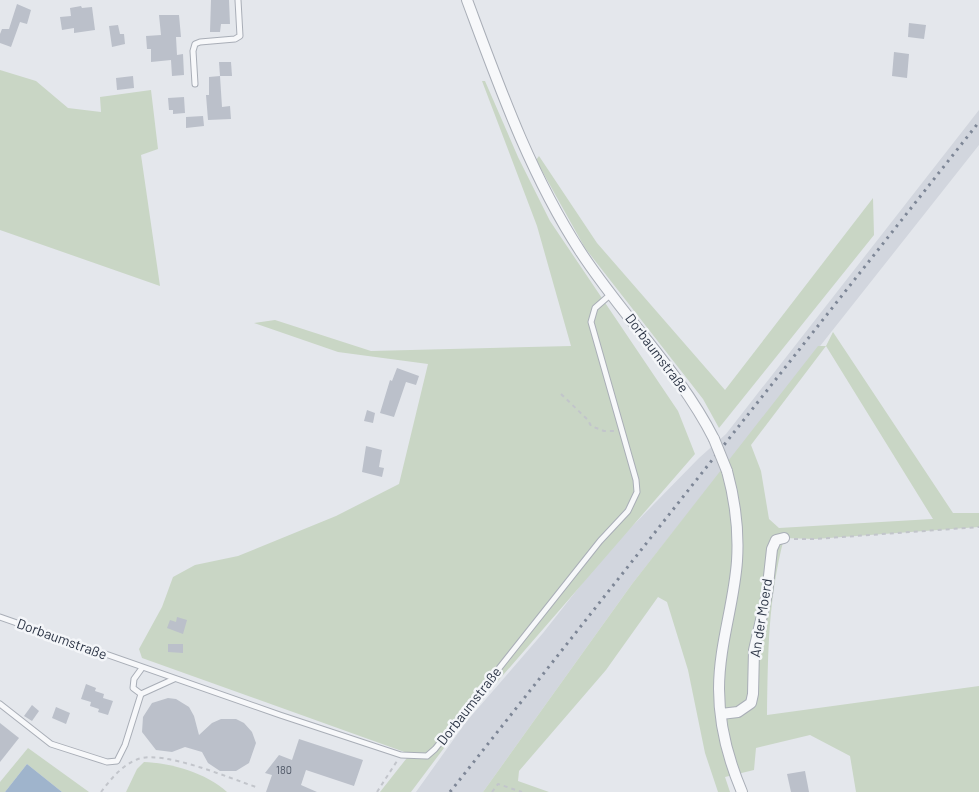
<svg xmlns="http://www.w3.org/2000/svg" width="979" height="792" viewBox="0 0 979 792" font-family="Barlow,sans-serif">
<style>
.built{fill:#d2d6de}
.green{fill:#c9d6c5;fill-rule:evenodd}
.water{fill:#9fb4cc}
.building{fill:#bbc0ca}
.lines{fill:none;stroke-linecap:round;stroke-linejoin:round}
.service-casing{stroke:#a9aeb7;stroke-width:7}
.minor-casing{stroke:#a9aeb7;stroke-width:12}
.path{stroke:#c2c5cb;stroke-width:2;stroke-dasharray:4 4;stroke-linecap:butt}
.service{stroke:#f7f8fa;stroke-width:5}
.minor{stroke:#f7f8fa;stroke-width:10}
.rail{stroke:#7d8696;stroke-width:3;stroke-dasharray:2.5 5;stroke-linecap:butt}
.minor-bridge-casing{stroke:#a9aeb7;stroke-width:12;stroke-linecap:butt}
.minor-bridge{stroke:#f7f8fa;stroke-width:10}
.labels{text-anchor:middle;stroke-width:5;stroke-linejoin:round;paint-order:stroke}
.number-label{font-size:11px;fill:#4f5766}
.street-label{font-size:14px;fill:#2b3445;stroke:#f4f6f9}
</style>
<rect width="100%" height="100%" fill="#e4e7ec"/>
<polygon class="built" points="979,110 979,145 632,584 483,792 416,792 466,722 543,633 607,552 699,458 726,434"/>
<g class="green">
<polygon points="0,70 36,81 68,108 101,112 100,97 151,90 158,149 141,155 160,286 0,230"/>
<polygon points="482,81 485,81 518,157 550,221 678,411 695,454 471,712 411,792 380,792 410,754 142,658 139,649 162,607 173,577 195,565 238,556 336,516 399,484 428,364 338,352 254,323 275,320 371,351 571,346 537,226"/>
<polygon points="539,156 597,243 725,390 873,198 874,235 719,428 703,399 585,248 536,160"/>
<path d="M833,332L953,513H979V527L815,539L784,538C768,600 768,652 767,715L979,686V792H856L850,756L810,735L756,748L754,770L725,777L730,792H718L705,753L688,670L667,602L658,597L606,670L519,771L518,781L549,792H483L632,584L818,346H826ZM826,346L933,519H932L779,528L769,519L761,471L751,445Z"/>
<polygon points="28,748 89,792 62,792 27,764 5,792 0,792 0,782"/>
<path d="M144,762C172,763 206,773 227,792H126L137,769Z"/>
</g>
<polygon class="water" points="27,764 62,792 5,792"/>
<g class="building">
<polygon points="211,0 229,0 230,24 221,24 220,32 210,32"/>
<polygon points="17,4 31,10 27,24 20,22 11,47 0,43 0,34 2,29 9,29"/>
<polygon points="81,6 82,8 92,7 95,30 74,33 74,28 62,30 60,17 71,16 70,8"/>
<polygon points="159,15 179,15 181,37 176,37 177,55 183,54 184,75 172,76 171,60 151,62 151,49 147,49 146,36 161,35"/>
<polygon points="909,23 926,25 924,39 908,37"/>
<polygon points="118,25 120,34 124,34 125,44 112,47 109,26"/>
<polygon points="894,52 909,54 907,78 892,76"/>
<polygon points="219,62 231,62 232,76 220,76"/>
<polygon points="133,76 134,88 117,90 116,78"/>
<polygon points="220,76 222,107 230,106 231,119 208,120 206,95 209,95 209,77"/>
<polygon points="184,97 185,113 173,114 173,110 169,110 168,98"/>
<polygon points="203,116 204,126 186,128 186,117"/>
<polygon points="397,368 419,376 416,385 406,382 394,417 380,413 390,380 392,381"/>
<polygon points="367,410 375,413 373,423 364,421"/>
<polygon points="366,446 382,450 379,467 384,468 382,477 362,472"/>
<polygon points="177,617 187,620 183,634 167,628 170,620 176,622"/>
<polygon points="168,644 183,644 183,653 168,652"/>
<polygon points="86,684 96,688 95,691 104,694 103,698 113,701 108,715 98,712 99,709 90,706 91,702 81,699"/>
<polygon points="168,698 176,699 189,707 194,716 199,735 212,723 221,719 236,719 244,723 252,732 256,743 249,763 236,771 220,771 208,763 202,752 185,747 172,752 156,750 142,732 143,717 152,703"/>
<polygon points="32,705 39,711 32,721 24,716"/>
<polygon points="56,707 70,713 66,724 52,718"/>
<polygon points="0,723 19,738 0,762"/>
<polygon points="299,739 363,760 354,786 306,770 301,785 317,792 266,792 272,775 265,773 279,755 292,760"/>
<polygon points="805,771 809,792 791,792 787,774"/>
</g>
<g class="lines">
<g class="service-casing">
<g id="service">
<polyline points="195,84 193,51 195,44 200,42 235,39 240,36 238,0"/>
<polyline points="0,617 280,715 401,755 427,756 435,749 600,541 628,511 637,492 636,480 591,322 595,308 611,294"/>
<polyline points="142,668 134,679 133,688 141,694 174,679"/>
<polyline points="0,704 51,744 107,762 117,761 125,745 141,694"/>
</g>
</g>
<g class="minor-casing">
<g id="minor">
<path d="M467,0C499,86 530,174 580,251C622,316 679,370 714,439"/>
<path d="M727,471C735,500 739,530 737,561C734,604 719,645 719,689C719,725 728,759 742,792"/>
<polyline points="721,714 738,712 751,703 753,694 754,650 767,594 772,549 776,540 784,538"/>
</g>
</g>
<g class="path">
<polyline points="561,394 588,420 591,426 604,431 614,431"/>
<polyline points="794,539 815,539 979,527"/>
<path d="M101,792C111,779 122,765 138,759C164,750 229,778 256,787"/>
<polyline points="377,792 397,761"/>
<polyline points="492,792 498,784 522,792"/>
</g>
<use href="#service" class="service"/>
<use href="#minor" class="minor"/>
<polyline class="rail" points="450,792 979,122"/>
<g class="minor-bridge-casing">
<polyline id="minor-bridge" points="714,439 727,471"/>
</g>
<use href="#minor-bridge" class="minor-bridge"/>
</g>
<g class="labels">
<g class="number-label">
<text x="284" y="774">180</text>
</g>
<g class="street-label">
<text transform="translate(657 353) rotate(53)" y="5">Dorbaumstraße</text>
<text transform="translate(761 618) rotate(-81)" y="5">An der Moerd</text>
<text transform="translate(62 639) rotate(20)" y="5">Dorbaumstraße</text>
<text transform="translate(469 706) rotate(-52)" y="5">Dorbaumstraße</text>
</g>
</g>
</svg>
